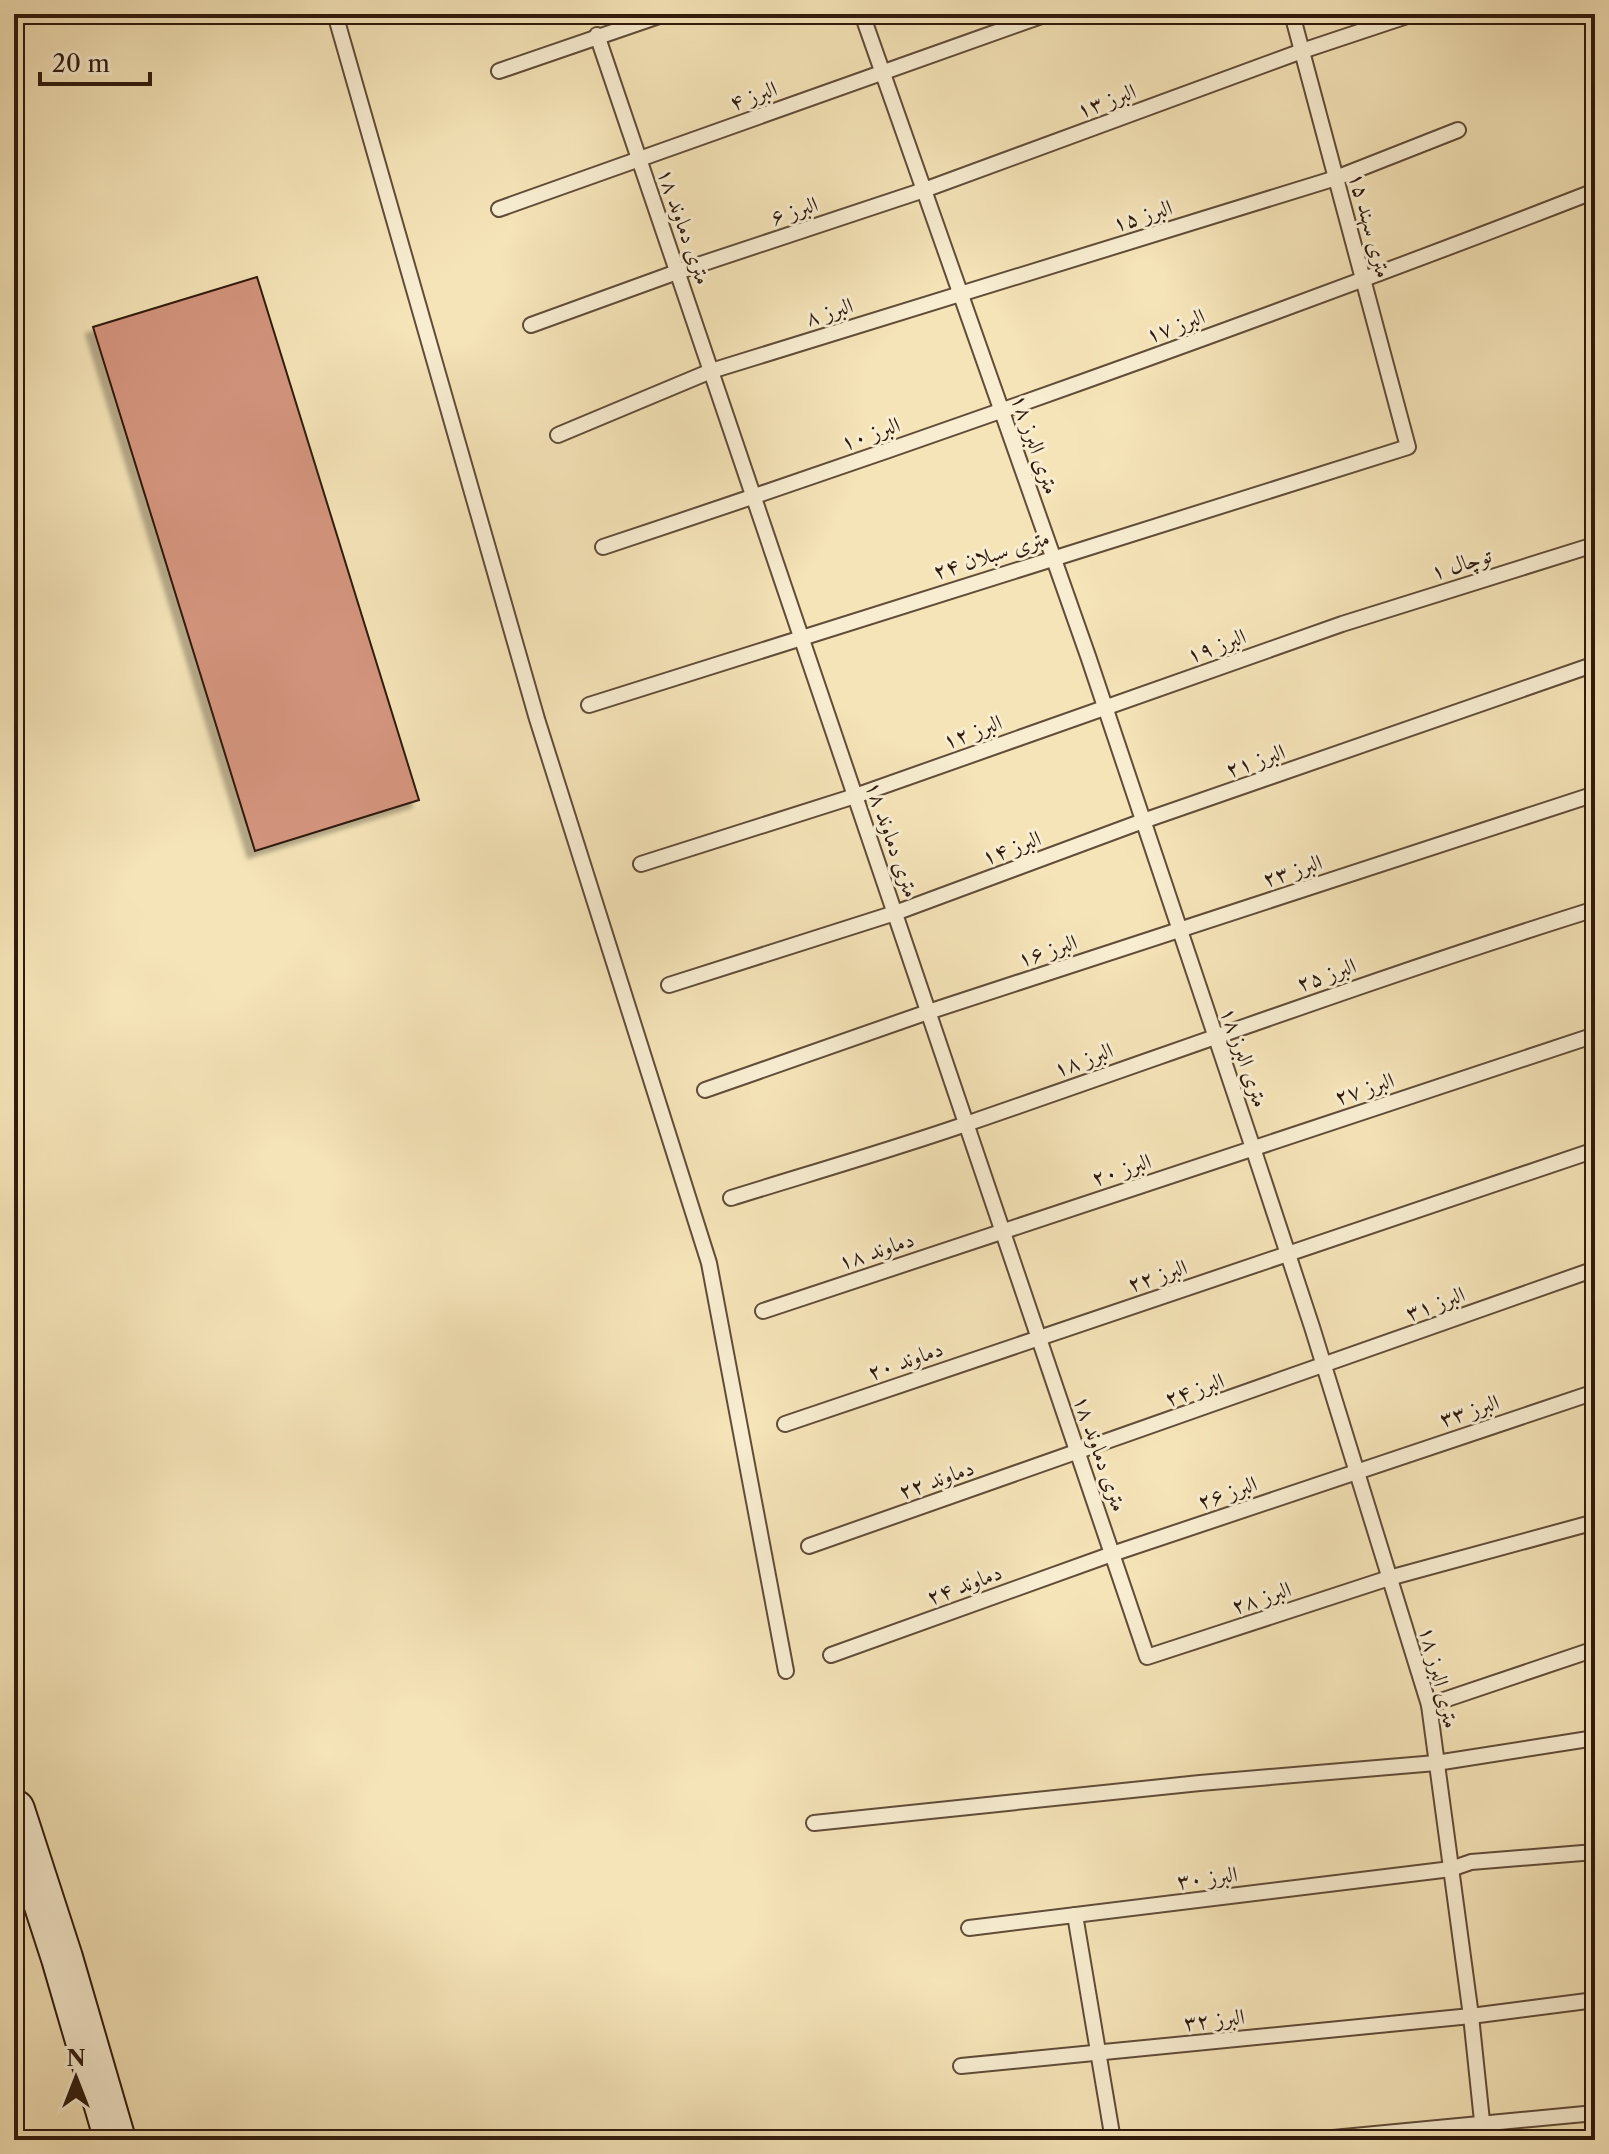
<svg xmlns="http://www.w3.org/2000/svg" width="1609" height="2154" viewBox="0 0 1609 2154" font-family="'Libre Caslon Text',Amiri,serif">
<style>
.building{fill:#d4957e;stroke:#2f1a0d;stroke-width:2;filter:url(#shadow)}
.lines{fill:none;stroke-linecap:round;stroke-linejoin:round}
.lane-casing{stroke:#604c38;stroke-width:18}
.secondary-casing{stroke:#2f1a0d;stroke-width:44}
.lane{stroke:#f8edd1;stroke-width:14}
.secondary{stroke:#f8edd1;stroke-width:40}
.labels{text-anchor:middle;stroke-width:6;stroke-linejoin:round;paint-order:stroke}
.street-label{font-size:22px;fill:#2f1a0d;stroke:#f8edd1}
</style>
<defs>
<filter id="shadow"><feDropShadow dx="-7" dy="7" stdDeviation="2" flood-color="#0004"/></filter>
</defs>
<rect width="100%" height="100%" fill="#f5e4b8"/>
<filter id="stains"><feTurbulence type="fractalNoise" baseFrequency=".0025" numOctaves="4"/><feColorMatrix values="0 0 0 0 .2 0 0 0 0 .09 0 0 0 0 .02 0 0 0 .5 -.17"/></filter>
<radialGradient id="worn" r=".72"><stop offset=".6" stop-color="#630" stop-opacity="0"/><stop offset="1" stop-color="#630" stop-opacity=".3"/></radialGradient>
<polygon class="building" points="257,277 419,800 255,851 93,327"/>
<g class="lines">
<g class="lane-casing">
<g id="lane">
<polyline points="335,14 537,719 709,1263 786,1671"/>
<polyline points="862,14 1088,656 1253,1148 1312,1327 1429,1705 1471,2016 1484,2140"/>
<polyline points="597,35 1147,1657 1389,1578 1595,1522"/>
<polyline points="499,71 665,14"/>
<polyline points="499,209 1047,14"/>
<polyline points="531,325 677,272 924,190 1302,51 1413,14"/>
<polyline points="558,435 711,371 1336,178 1458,130"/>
<path d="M603,547C937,436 1268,318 1595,191"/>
<polyline points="589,705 1408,447 1292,14"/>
<polyline points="641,864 855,796 1342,624 1594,545"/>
<polyline points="669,985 895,913 1143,821 1595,664"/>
<polyline points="705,1090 928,1012 1595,794"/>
<path d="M731,1198C811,1173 891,1150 969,1123C1178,1051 1385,975 1595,909"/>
<polyline points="763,1311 1595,1035"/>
<polyline points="785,1424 1595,1150"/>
<polyline points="809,1546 1595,1269"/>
<polyline points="831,1655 1112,1554 1595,1392"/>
<polyline points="1429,1705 1595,1649"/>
<polyline points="814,1823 1200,1783 1436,1763 1595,1738"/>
<polyline points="1075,1915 1113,2140"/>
<polyline points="969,1928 1451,1869 1471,1862 1595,1852"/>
<polyline points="961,2066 1471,2016 1595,2000"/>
<polyline points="1312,2140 1595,2113"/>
</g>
</g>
<g class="secondary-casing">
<polyline id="secondary" points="14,1810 62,1958 115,2140"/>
</g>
<use href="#lane" class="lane"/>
<use href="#secondary" class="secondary"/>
</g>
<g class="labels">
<g class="street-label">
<text transform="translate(753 95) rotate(-19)" y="8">البرز ۴</text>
<text transform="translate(1106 100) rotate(-20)" y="8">البرز ۱۳</text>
<text transform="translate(794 210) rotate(-18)" y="8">البرز ۶</text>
<text transform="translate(1142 215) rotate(-17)" y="8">البرز ۱۵</text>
<text transform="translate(1371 225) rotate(75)" y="8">۱۵ متری سهند</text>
<text transform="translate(685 226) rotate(71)" y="8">۱۸ متری دماوند</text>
<text transform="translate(829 311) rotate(-17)" y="8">البرز ۸</text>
<text transform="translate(1175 325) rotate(-20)" y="8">البرز ۱۷</text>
<text transform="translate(870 433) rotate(-19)" y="8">البرز ۱۰</text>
<text transform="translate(1036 444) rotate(71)" y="8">۱۸ متری البرز</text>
<text transform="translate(991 554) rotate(-17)" y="8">۲۴ متری سبلان</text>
<text transform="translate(1461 563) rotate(-17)" y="8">توچال ۱</text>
<text transform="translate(1216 645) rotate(-20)" y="8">البرز ۱۹</text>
<text transform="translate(972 731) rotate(-20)" y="8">البرز ۱۲</text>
<text transform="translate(1255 760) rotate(-19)" y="8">البرز ۲۱</text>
<text transform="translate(893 839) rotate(71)" y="8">۱۸ متری دماوند</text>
<text transform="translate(1011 847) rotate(-20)" y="8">البرز ۱۴</text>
<text transform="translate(1292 870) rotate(-18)" y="8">البرز ۲۳</text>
<text transform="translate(1047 950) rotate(-18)" y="8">البرز ۱۶</text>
<text transform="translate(1326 974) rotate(-19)" y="8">البرز ۲۵</text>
<text transform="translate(1245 1057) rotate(71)" y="8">۱۸ متری البرز</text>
<text transform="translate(1083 1059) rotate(-20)" y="8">البرز ۱۸</text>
<text transform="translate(1364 1088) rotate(-18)" y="8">البرز ۲۷</text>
<text transform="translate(1121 1169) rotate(-18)" y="8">البرز ۲۰</text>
<text transform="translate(876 1250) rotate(-18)" y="8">دماوند ۱۸</text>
<text transform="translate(1157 1275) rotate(-18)" y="8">البرز ۲۲</text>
<text transform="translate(1435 1303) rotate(-20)" y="8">البرز ۳۱</text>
<text transform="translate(905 1360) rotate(-19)" y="8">دماوند ۲۰</text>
<text transform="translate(1194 1389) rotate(-19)" y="8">البرز ۲۴</text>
<text transform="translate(1469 1410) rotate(-18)" y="8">البرز ۳۳</text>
<text transform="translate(1101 1453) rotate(71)" y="8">۱۸ متری دماوند</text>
<text transform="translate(936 1479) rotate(-19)" y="8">دماوند ۲۲</text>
<text transform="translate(1227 1492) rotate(-19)" y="8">البرز ۲۶</text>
<text transform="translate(964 1584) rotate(-20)" y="8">دماوند ۲۴</text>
<text transform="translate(1261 1597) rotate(-18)" y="8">البرز ۲۸</text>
<text transform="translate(1440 1677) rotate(76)" y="8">۱۸ متری البرز</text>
<text transform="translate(1207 1877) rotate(-7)" y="8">البرز ۳۰</text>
<text transform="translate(1214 2019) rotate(-6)" y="8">البرز ۳۲</text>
</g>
</g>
<rect width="1609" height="2154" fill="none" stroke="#f5e4b8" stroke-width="48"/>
<rect x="16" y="16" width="1577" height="2122" fill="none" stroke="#2f1a0d" stroke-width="4"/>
<rect x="24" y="24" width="1561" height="2106" fill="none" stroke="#2f1a0d" stroke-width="2"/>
<g transform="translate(76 2078)" stroke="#f8edd1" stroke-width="6" paint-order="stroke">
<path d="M0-6L14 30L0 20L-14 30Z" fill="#2f1a0d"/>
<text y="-12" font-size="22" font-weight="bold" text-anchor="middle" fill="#2f1a0d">N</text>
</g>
<path d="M40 72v12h110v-12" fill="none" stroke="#2f1a0d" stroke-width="4"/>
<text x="52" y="72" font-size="24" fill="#2f1a0d" stroke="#f8edd1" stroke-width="6" paint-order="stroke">20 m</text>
<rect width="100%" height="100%" filter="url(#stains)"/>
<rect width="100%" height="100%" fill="url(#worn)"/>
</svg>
